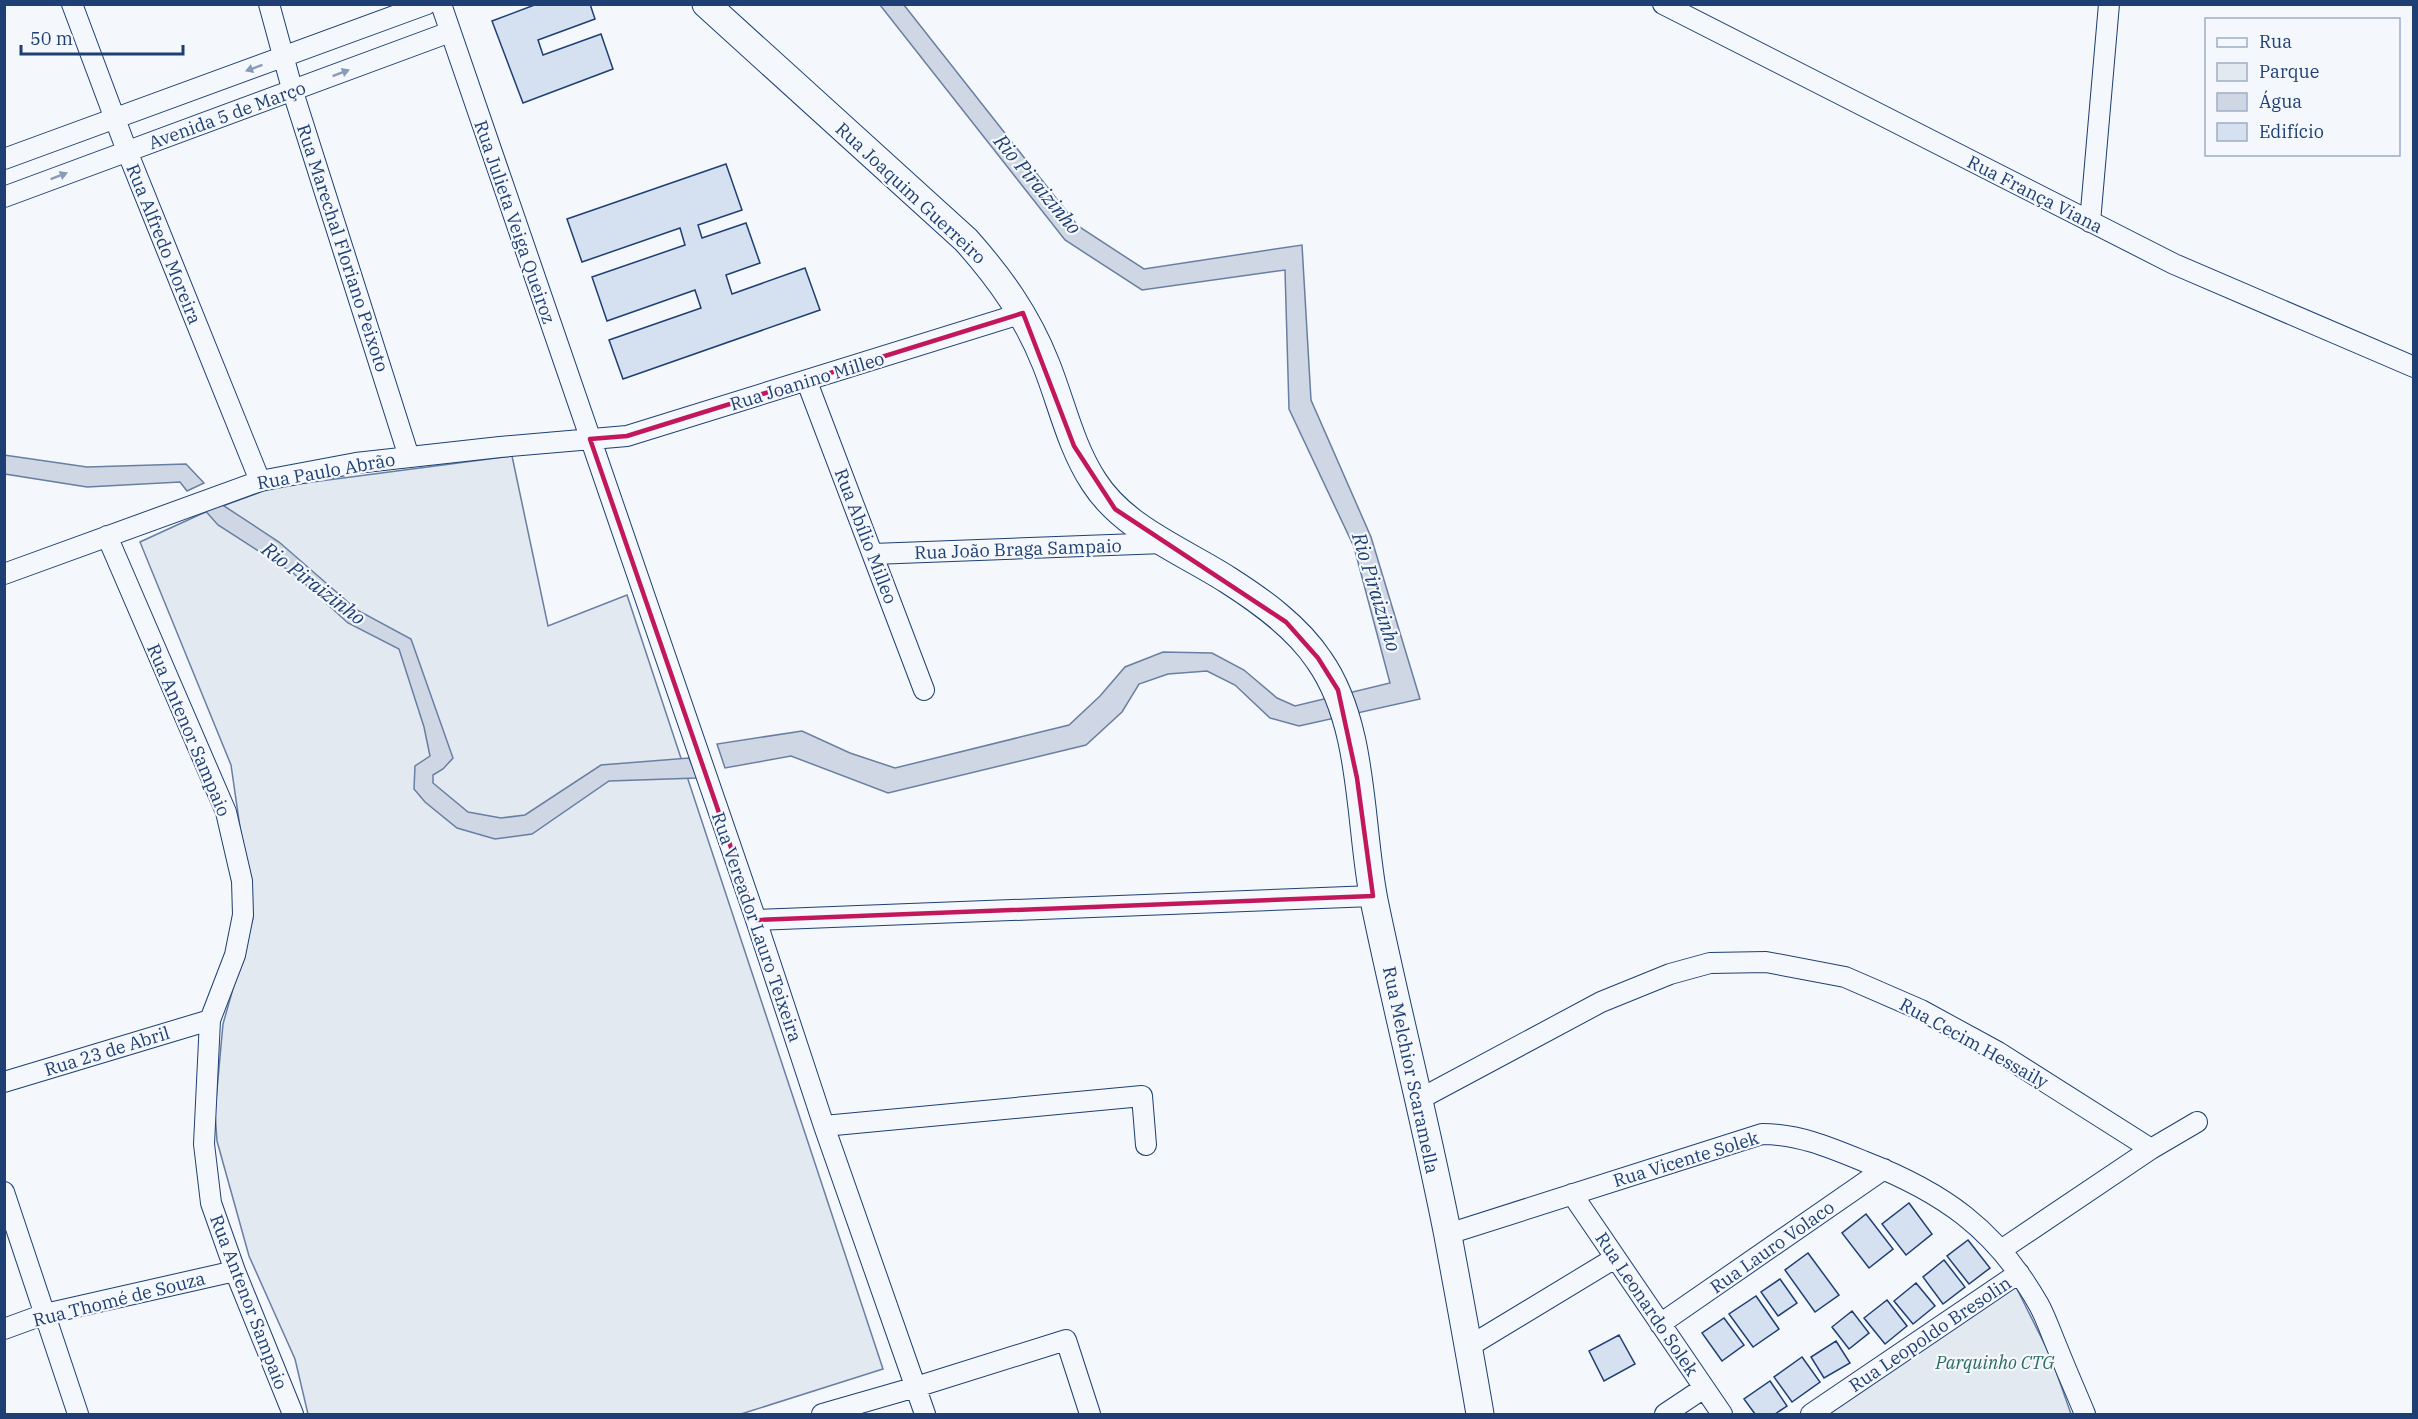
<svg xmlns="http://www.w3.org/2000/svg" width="2418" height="1419" viewBox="0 0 2418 1419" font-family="'IBM Plex Serif',serif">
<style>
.green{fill:#e3e9f0;stroke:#687fa3;stroke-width:1.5}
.water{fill:#cfd7e4;stroke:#687fa3;stroke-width:1.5}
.building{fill:#d5e0f0;stroke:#1d3f73;stroke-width:1.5}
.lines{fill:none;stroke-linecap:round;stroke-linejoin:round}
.street-casing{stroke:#1d3f73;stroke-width:22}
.secondary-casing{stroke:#1d3f73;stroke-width:29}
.street{stroke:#f4f7fb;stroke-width:20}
.secondary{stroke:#f4f7fb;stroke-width:27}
.oneway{fill:#889bb7}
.marked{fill:none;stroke:#c2185b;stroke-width:4.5;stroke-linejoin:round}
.labels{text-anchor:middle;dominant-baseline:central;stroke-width:4.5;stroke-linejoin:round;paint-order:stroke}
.street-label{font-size:18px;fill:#1d3f73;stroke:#f4f7fb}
.park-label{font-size:18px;font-style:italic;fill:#2c6c60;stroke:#f4f7fb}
.water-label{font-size:20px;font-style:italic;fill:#1d3f73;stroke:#f4f7fb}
</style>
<rect width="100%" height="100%" fill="#f4f7fb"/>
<!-- green -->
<path class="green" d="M 512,456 L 548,626 L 627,595 L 883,1369 L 741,1414 L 308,1414 L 295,1359 L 249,1256 L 217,1141 L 215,1112 L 223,1024 L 253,918 L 231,765 L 140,542 L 201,514 L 274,487 Z
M 2015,1285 L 2051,1357 L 2071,1414 L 1825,1414 Z"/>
<!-- water -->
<path class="water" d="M 880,5 L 904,5 L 1078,226 L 1144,269 L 1302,245 L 1311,400 L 1371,537 L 1420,699 L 1299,726 L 1270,718 L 1235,685 L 1207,671 L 1168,674 L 1139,684 L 1122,712 L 1086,745 L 888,793 L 791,756 L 725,768 L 717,744 L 802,731 L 850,753 L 895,768 L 1069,725 L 1100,696 L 1125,667 L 1163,652 L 1212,653 L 1244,670 L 1277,698 L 1295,706 L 1390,683 L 1354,547 L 1289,409 L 1285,270 L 1142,290 L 1065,240 Z
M 4,455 L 87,467 L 186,464 L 204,483 L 187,491 L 180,482 L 87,487 L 5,474 Z
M 218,502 L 279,542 L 357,610 L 411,639 L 453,758 L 443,769 L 433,775 L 433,783 L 468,812 L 501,818 L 525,815 L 601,765 L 689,758 L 697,778 L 609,781 L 532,834 L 495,839 L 457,828 L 425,802 L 414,789 L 415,766 L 430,756 L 424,727 L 399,649 L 348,623 L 293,573 L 218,525 L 202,507 Z"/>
<!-- building -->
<path class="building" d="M 537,4 L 590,4 L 595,19 L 538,40 L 543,55 L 601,34 L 613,69 L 523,103 L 492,21 Z
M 726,164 L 742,210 L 698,225 L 702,238 L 746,223 L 760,263 L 726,275 L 732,294 L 805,268 L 820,310 L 623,379 L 609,340 L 701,308 L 695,290 L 607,321 L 592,277 L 685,245 L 680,228 L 582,262 L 567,219 Z
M 1909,1203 L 1932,1234 L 1906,1255 L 1882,1224 Z
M 1866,1214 L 1893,1249 L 1869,1268 L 1842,1233 Z
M 1968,1240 L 1990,1268 L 1969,1284 L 1947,1256 Z
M 1808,1253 L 1839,1295 L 1815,1312 L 1785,1270 Z
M 1944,1260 L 1965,1287 L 1943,1304 L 1923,1277 Z
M 1780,1279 L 1797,1303 L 1778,1316 L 1761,1292 Z
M 1916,1283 L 1935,1306 L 1913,1324 L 1894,1301 Z
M 1756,1296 L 1779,1329 L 1753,1347 L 1729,1314 Z
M 1887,1300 L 1907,1326 L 1885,1344 L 1864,1318 Z
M 1852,1311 L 1869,1333 L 1849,1349 L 1832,1327 Z
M 1724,1318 L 1744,1345 L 1722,1361 L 1702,1333 Z
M 1619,1335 L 1635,1364 L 1604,1381 L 1589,1351 Z
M 1836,1341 L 1850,1363 L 1824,1378 L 1811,1357 Z
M 1802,1357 L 1820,1382 L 1792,1402 L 1774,1377 Z
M 1770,1381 L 1787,1406 L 1775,1414 L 1755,1414 L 1744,1399 Z"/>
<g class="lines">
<defs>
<path id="street" d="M 72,4 L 127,151 L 260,481
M 269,4 L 293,92 L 409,457
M 441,4 L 756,920 L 824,1126 L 925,1414
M 1663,4 L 2174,264 L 2414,367
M 4,159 L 427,4
M 4,197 L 450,32
M 2090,222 L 2109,4
M 807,382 L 924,690
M 107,536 L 226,812 L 242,881 L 243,915 L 235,955 L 210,1020 L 204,1144 L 211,1203 L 235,1271 L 293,1414
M 873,554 L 1164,543
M 4,574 L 260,481 L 356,463 L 500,447 L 627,436 L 1023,313
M 756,920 L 1373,896
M 4,1082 L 210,1020
M 1418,1100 L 1601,1002 L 1670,974 L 1710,963 L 1766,962 L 1845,977 L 1921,1010 L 1998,1052 L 2151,1149 L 2001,1250
M 824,1126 L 1142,1096 L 1146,1145
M 2151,1149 L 2197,1122
M 4,1192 L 78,1414
M 1572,1194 L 1722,1414
M 1448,1234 L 1762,1134 C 1798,1134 1829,1147 1863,1161 C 1943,1192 1996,1229 2039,1305 C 2046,1318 2051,1333 2057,1347 C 2066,1370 2076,1392 2085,1414
M 1660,1324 L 1884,1169
M 4,1329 L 45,1314 L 235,1271
M 1468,1347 L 1615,1258
M 822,1414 L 916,1387 L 1066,1340 L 1090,1414
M 1665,1414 L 1704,1388
M 1811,1414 L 2019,1273"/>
<path id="secondary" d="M 706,4 L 966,240 C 1000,278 1027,316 1046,364 C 1062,404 1070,445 1094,482 C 1124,529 1183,551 1228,580 C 1261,601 1297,627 1319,660 C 1365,725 1359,824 1374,900 C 1397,1012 1426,1123 1448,1236 C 1459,1295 1470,1355 1480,1414"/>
</defs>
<!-- street casing -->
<use href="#street" class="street-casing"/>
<!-- secondary casing -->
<use href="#secondary" class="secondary-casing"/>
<!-- street -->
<use href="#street" class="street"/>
<!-- secondary -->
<use href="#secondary" class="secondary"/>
</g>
<!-- one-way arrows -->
<defs><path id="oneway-solid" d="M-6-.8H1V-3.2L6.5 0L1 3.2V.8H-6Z" transform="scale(1.5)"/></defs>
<g class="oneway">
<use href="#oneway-solid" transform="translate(254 68) rotate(160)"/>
<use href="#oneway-solid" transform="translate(341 73) rotate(-21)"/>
<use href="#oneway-solid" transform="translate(59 176) rotate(-21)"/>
</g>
<!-- marked area -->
<path class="marked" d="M 1023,313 L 1074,446 L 1115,509 L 1286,622 L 1318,658 L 1338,690 L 1357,778 L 1373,896 L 756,920 L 590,439 L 627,436 Z"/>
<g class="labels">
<!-- street labels -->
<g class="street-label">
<text transform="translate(227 115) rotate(-20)">Avenida 5 de Março</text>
<text transform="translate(911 193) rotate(43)">Rua Joaquim Guerreiro</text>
<text transform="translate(2035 194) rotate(27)">Rua França Viana</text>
<text transform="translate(515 222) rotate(71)">Rua Julieta Veiga Queiroz</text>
<text transform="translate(164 244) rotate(68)">Rua Alfredo Moreira</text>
<text transform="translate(343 248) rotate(72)">Rua Marechal Floriano Peixoto</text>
<text transform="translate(807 381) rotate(-17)">Rua Joanino Milleo</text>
<text transform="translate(326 471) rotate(-10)">Rua Paulo Abrão</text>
<text transform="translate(866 536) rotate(69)">Rua Abílio Milleo</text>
<text transform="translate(1018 549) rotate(-2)">Rua João Braga Sampaio</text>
<text transform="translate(189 730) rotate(67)">Rua Antenor Sampaio</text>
<text transform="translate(757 927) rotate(71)">Rua Vereador Lauro Teixeira</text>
<text transform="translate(1974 1043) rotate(29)">Rua Cecim Hessaily</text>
<text transform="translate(107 1051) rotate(-17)">Rua 23 de Abril</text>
<text transform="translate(1411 1070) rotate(78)">Rua Melchior Scaramella</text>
<text transform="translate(1686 1159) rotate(-17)">Rua Vicente Solek</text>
<text transform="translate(1772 1247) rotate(-35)">Rua Lauro Volaco</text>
<text transform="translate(119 1299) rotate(-14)">Rua Thomé de Souza</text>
<text transform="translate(249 1302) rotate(69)">Rua Antenor Sampaio</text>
<text transform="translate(1647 1304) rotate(56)">Rua Leonardo Solek</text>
<text transform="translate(1930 1334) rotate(-34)">Rua Leopoldo Bresolin</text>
</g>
<!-- park labels -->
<g class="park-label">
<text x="1995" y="1362">Parquinho CTG</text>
</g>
<!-- water labels -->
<g class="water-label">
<text transform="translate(1038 184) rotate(50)">Rio Piraizinho</text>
<text transform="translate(314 583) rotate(37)">Rio Piraizinho</text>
<text transform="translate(1377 592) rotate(73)">Rio Piraizinho</text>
</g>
</g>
<!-- border -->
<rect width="2418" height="1419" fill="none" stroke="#1d3f73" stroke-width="12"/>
<!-- legend -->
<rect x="2205" y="18" width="195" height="138" fill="#f4f7fb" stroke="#9eadc5" stroke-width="1.5"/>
<rect x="2217" y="38" width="30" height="9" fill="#f4f7fb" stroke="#9eadc5" stroke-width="1.5"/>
<text x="2259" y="48" font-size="18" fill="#1d3f73">Rua</text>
<rect x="2217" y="63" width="30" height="18" fill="#e3e9f0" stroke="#9eadc5" stroke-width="1.5"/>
<text x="2259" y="78" font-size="18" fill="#1d3f73">Parque</text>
<rect x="2217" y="93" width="30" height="18" fill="#cfd7e4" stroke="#9eadc5" stroke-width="1.5"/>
<text x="2259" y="108" font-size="18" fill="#1d3f73">Água</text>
<rect x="2217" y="123" width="30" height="18" fill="#d5e0f0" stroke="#9eadc5" stroke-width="1.5"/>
<text x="2259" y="138" font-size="18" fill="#1d3f73">Edifício</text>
<!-- scale -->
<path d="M21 45v9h162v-9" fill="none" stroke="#1d3f73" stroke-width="3"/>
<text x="30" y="45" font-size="18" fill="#1d3f73" stroke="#f4f7fb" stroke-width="4.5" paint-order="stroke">50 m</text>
</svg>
